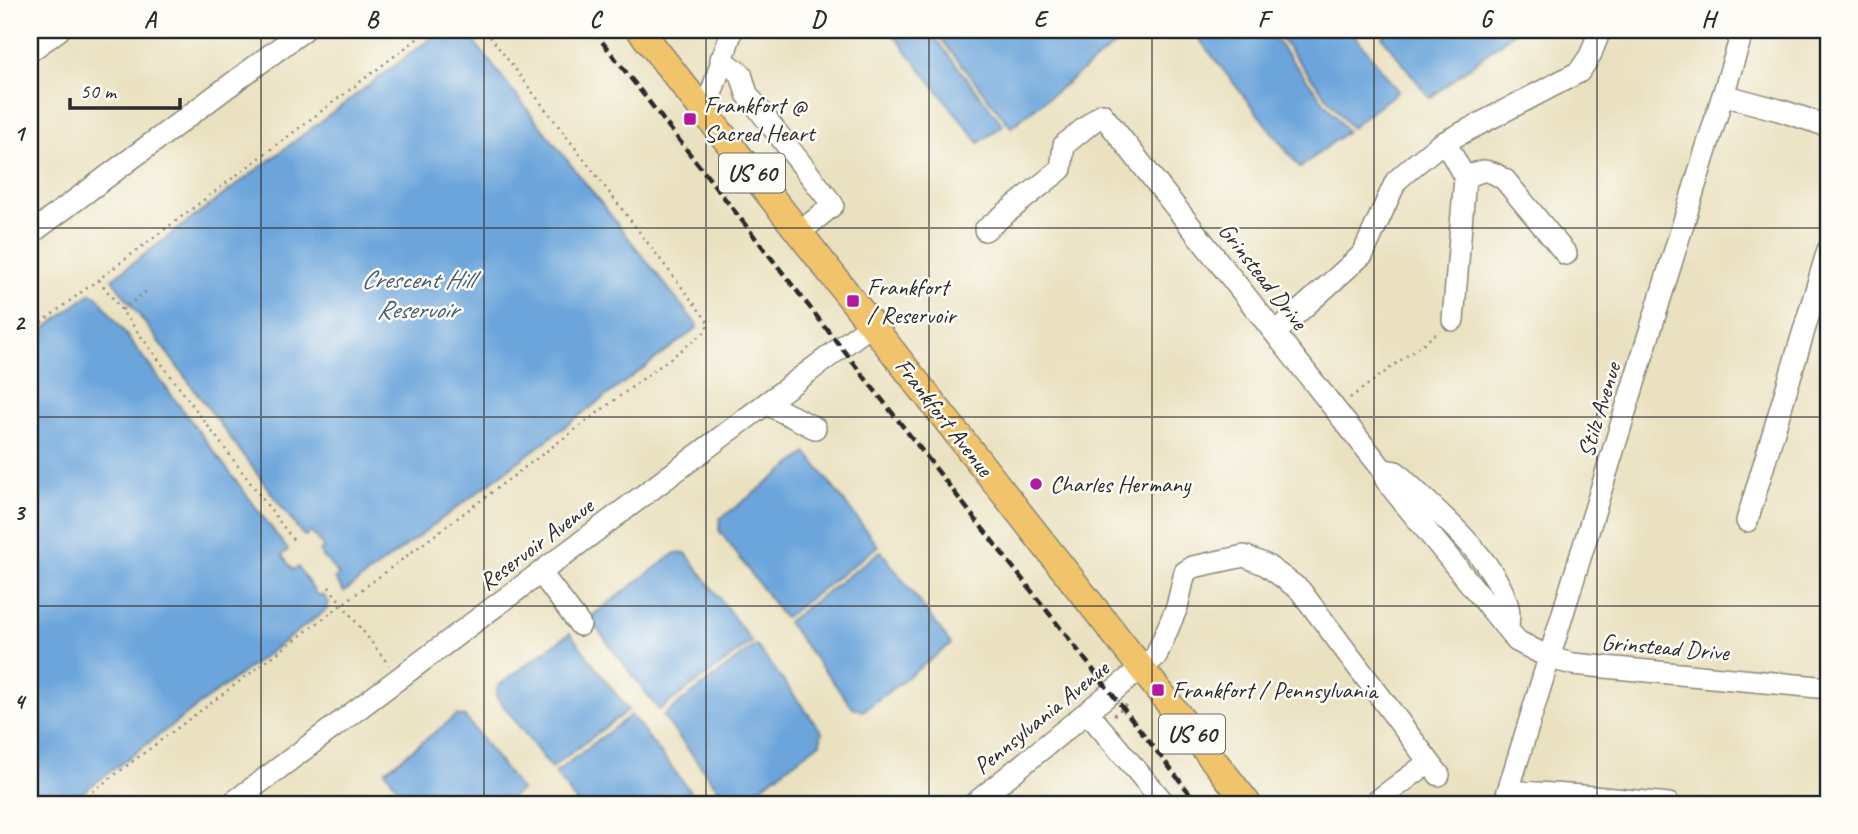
<svg xmlns="http://www.w3.org/2000/svg" width="1858" height="834" viewBox="0 0 1858 834" font-family="Caveat,sans-serif">
<style>
.water{fill:#6ca5db;stroke:#4c6883;stroke-width:2}
.lines{fill:none;stroke-linecap:round;stroke-linejoin:round}
.minor-casing{stroke:#8a8676;stroke-width:24}
.major-casing{stroke:#8a8676;stroke-width:29}
.path{stroke:#8a8676;stroke-width:2.5;stroke-dasharray:2 5;stroke-linecap:butt}
.minor{stroke:#fff;stroke-width:21}
.major{stroke:#f1c36a;stroke-width:26}
.rail{stroke:#2b2b2b;stroke-width:4.5;stroke-dasharray:10 5;stroke-linecap:butt}
.grid{fill:none;stroke:#2b2b2b;stroke-width:2;stroke-opacity:0.55}
.poi-dot{fill:#b5179e;stroke:#fdfcf7;stroke-width:2.5}
.labels{text-anchor:middle;dominant-baseline:central;stroke-width:5;stroke-linejoin:round;paint-order:stroke}
.shield{fill:#fdfcf7;stroke:#6a6a68;stroke-width:2}
.shield-label{font-size:23px;font-weight:bold;fill:#2b2b2b}
.poi-label{font-size:24px;fill:#2b2b2b;stroke:#fdfcf7;text-anchor:start}
.street-label{font-size:24px;fill:#2b2b2b;stroke:#fdfcf7}
.water-label{font-size:26px;font-style:italic;fill:#455c71;stroke:#fdfcf7}
.neatline{fill:none;stroke:#2b2b2b;stroke-width:2.5}
.grid-label{font-size:23px;text-anchor:middle;font-weight:bold;fill:#2b2b2b}
</style>
<rect width="100%" height="100%" fill="#fdfcf7"/>
<filter id="ink" filterUnits="userSpaceOnUse"><feTurbulence type="fractalNoise" baseFrequency=".0143" numOctaves="2"/><feDisplacementMap in="SourceGraphic" scale="14" xChannelSelector="R" yChannelSelector="G"/><feConvolveMatrix kernelMatrix="1 2 1 2 8 2 1 2 1" color-interpolation-filters="sRGB"/></filter>
<filter id="wash" filterUnits="userSpaceOnUse"><feTurbulence type="fractalNoise" baseFrequency=".00686" numOctaves="4" result="noise"/><feDisplacementMap in="SourceGraphic" scale="28" xChannelSelector="R" yChannelSelector="G"/><feGaussianBlur stdDeviation="1.57" result="paint"/><feColorMatrix in="noise" values="0 0 0 0 0 0 0 0 0 0 0 0 0 0 0 0 0 1.4 0 .05"/><feComposite in="paint" operator="in"/></filter>
<g filter="url(#wash)">
<rect width="100%" height="100%" fill="#eae1c0"/>
<!-- water -->
<path class="water" d="M 442,30 L 465,30 L 697,325 L 697,328 L 344,592 L 335,579 L 339,575 L 319,552 L 324,548 L 311,532 L 305,536 L 302,534 L 112,279 Z
M 890,30 L 929,30 L 1003,125 L 979,143 Z
M 934,30 L 1105,30 L 1116,44 L 1011,127 Z
M 1192,30 L 1268,30 L 1347,131 L 1300,168 Z
M 1274,30 L 1351,30 L 1398,91 L 1351,128 Z
M 1391,30 L 1517,30 L 1430,98 L 1382,37 Z
M 91,293 L 97,296 L 288,550 L 282,555 L 293,570 L 298,567 L 317,595 L 323,595 L 329,603 L 326,610 L 67,804 L 30,804 L 30,340 Z
M 807,453 L 878,546 L 784,618 L 719,530 L 720,519 Z
M 881,551 L 951,644 L 863,711 L 853,708 L 787,622 Z
M 675,553 L 686,553 L 752,642 L 659,710 L 589,618 Z
M 570,633 L 628,710 L 551,768 L 496,696 L 498,686 Z
M 756,645 L 822,732 L 820,743 L 738,804 L 729,804 L 663,716 Z
M 457,715 L 465,717 L 521,790 L 503,804 L 410,804 L 385,771 Z
M 631,715 L 690,791 L 673,804 L 578,804 L 555,773 Z"/>
</g>
<g filter="url(#ink)">
<g class="lines">
<defs>
<path id="minor" d="M 30,51 L 59,30
M 721,59 L 741,74 L 747,94 L 833,205 L 799,233
M 1723,95 L 1779,110 L 1828,126
M 705,113 L 732,30
M 1445,142 L 1465,178 L 1453,320
M 1465,178 C 1484,169 1487,168 1505,180 L 1566,254
M 985,230 L 1061,169 L 1064,145 L 1102,114 L 1383,470 L 1386,480 L 1396,493 L 1517,641 L 1550,658 L 1573,664 L 1828,688
M 30,234 L 304,30
M 1275,333 L 1363,254 L 1396,181 L 1412,167 L 1439,145 L 1579,72 L 1590,56 L 1600,30
M 767,404 L 815,428
M 1385,470 L 1396,472 C 1431,507 1496,558 1508,607 C 1510,614 1508,622 1508,629
M 1747,521 L 1828,250
M 541,573 L 580,625
M 1088,713 L 1165,804
M 1508,791 L 1582,796 L 1669,804
M 231,804 L 871,325
M 974,804 L 1156,656 L 1177,607 L 1185,572 L 1193,567 L 1244,556 L 1266,565 L 1300,590 L 1439,775
M 1373,804 L 1429,762
M 1504,804 L 1743,30"/>
<path id="major" d="M 640,30 L 1248,804"/>
</defs>
<!-- minor casing -->
<use href="#minor" class="minor-casing"/>
<!-- major casing -->
<use href="#major" class="major-casing"/>
<!-- path -->
<path class="path" d="M 99,280 L 294,541
M 122,310 L 147,291
M 30,331 L 429,30
M 1350,398 L 1440,331
M 329,587 L 389,665
M 1114,715 L 1127,704
M 76,804 L 704,333 L 709,323 L 485,30"/>
<!-- minor -->
<use href="#minor" class="minor"/>
<!-- major -->
<use href="#major" class="major"/>
<!-- rail -->
<path class="rail" d="M 593,30 L 1198,804"/>
</g>
</g>
<!-- grid -->
<path class="grid" d="M 261,30 L 261,804M 484,30 L 484,804M 706,30 L 706,804M 929,30 L 929,804M 1152,30 L 1152,804M 1374,30 L 1374,804M 1597,30 L 1597,804M 30,228 L 1828,228M 30,417 L 1828,417M 30,606 L 1828,606"/>
<!-- markers -->
<g class="poi-dot">
<rect x="683" y="112" width="14" height="14" rx="3.5"/>
<rect x="846" y="294" width="14" height="14" rx="3.5"/>
<circle cx="1036" cy="484" r="7"/>
<rect x="1151" y="683" width="14" height="14" rx="3.5"/>
</g>
<g class="labels">
<!-- shield labels -->
<g class="shield">
<rect x="719" y="153.5" width="66" height="39" rx="5"/>
<rect x="1159" y="714.5" width="66" height="39" rx="5"/>
</g>
<g class="shield-label">
<text x="752" y="173">US 60</text>
<text x="1192" y="734">US 60</text>
</g>
<!-- poi labels -->
<g class="poi-label">
<text x="704" y="105">Frankfort @<tspan x="704" dy="28">Sacred Heart</tspan></text>
<text x="867" y="287">Frankfort<tspan x="867" dy="28">/ Reservoir</tspan></text>
<text x="1050" y="484">Charles Hermany</text>
<text x="1172" y="690">Frankfort / Pennsylvania</text>
</g>
<!-- street labels -->
<g class="street-label">
<text transform="translate(1263 276) rotate(52)">Grinstead Drive</text>
<text transform="translate(1599 410) rotate(-73)">Stilz Avenue</text>
<text transform="translate(944 417) rotate(52)">Frankfort Avenue</text>
<text transform="translate(536 544) rotate(-37)">Reservoir Avenue</text>
<text transform="translate(1665 647) rotate(5)">Grinstead Drive</text>
<text transform="translate(1041 717) rotate(-39)">Pennsylvania Avenue</text>
</g>
<!-- water labels -->
<g class="water-label">
<text x="417" y="279">Crescent Hill<tspan x="417" dy="30">Reservoir</tspan></text>
</g>
</g>
<!-- margin -->
<rect width="1858" height="834" fill="none" stroke="#fdfcf7" stroke-width="77"/>
<!-- scale -->
<path d="M70 98v10h110v-10" fill="none" stroke="#2b2b2b" stroke-width="3.5"/>
<text x="80" y="98" font-size="21" fill="#2b2b2b" stroke="#fdfcf7" stroke-width="5" paint-order="stroke">50 m</text>
<rect x="38" y="38" width="1782" height="758" class="neatline"/>
<g class="grid-label">
<text x="150" y="27">A</text>
<text x="372" y="27">B</text>
<text x="595" y="27">C</text>
<text x="818" y="27">D</text>
<text x="1040" y="27">E</text>
<text x="1263" y="27">F</text>
<text x="1486" y="27">G</text>
<text x="1708" y="27">H</text>
<text x="19" y="141">1</text>
<text x="19" y="330">2</text>
<text x="19" y="520">3</text>
<text x="19" y="709">4</text>
</g>
</svg>
